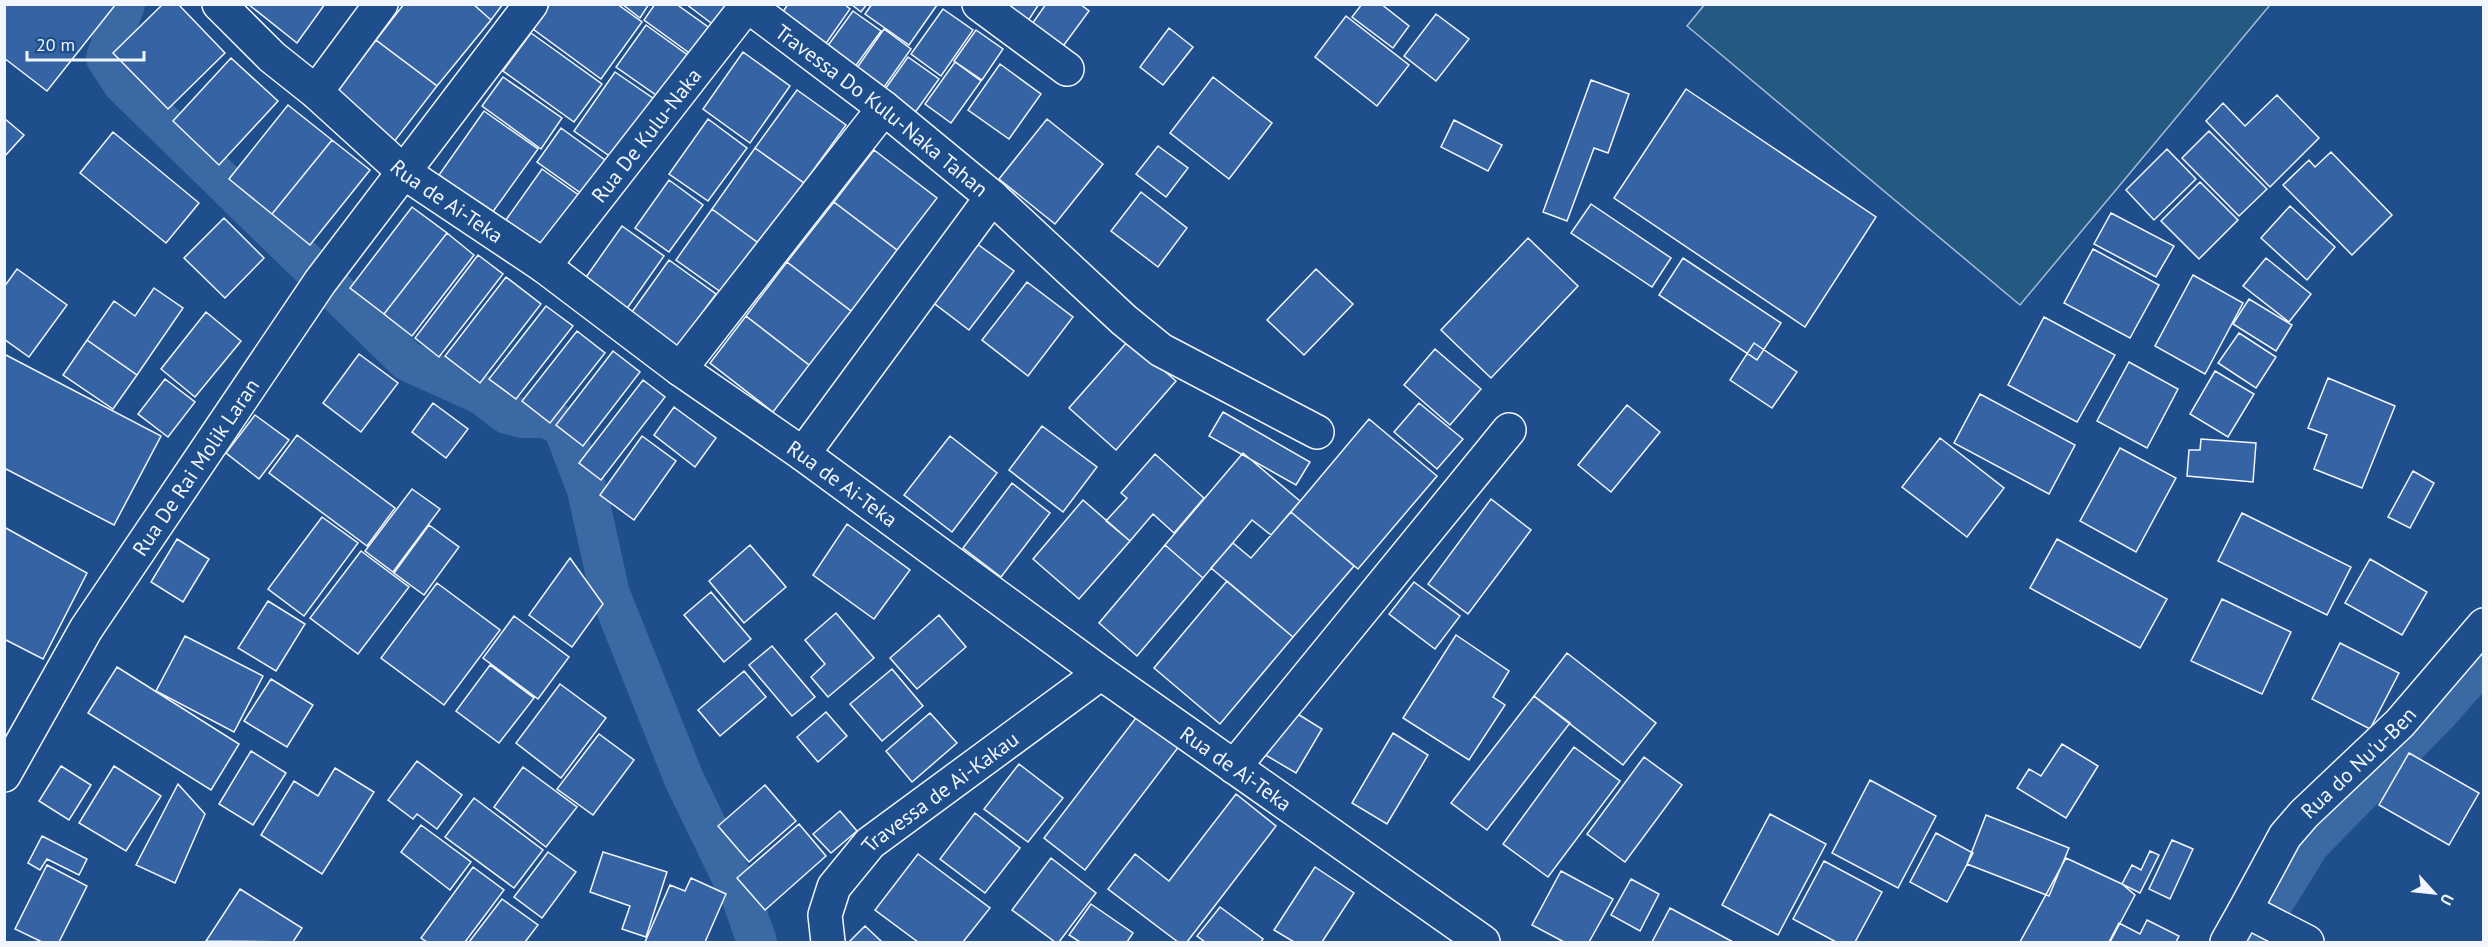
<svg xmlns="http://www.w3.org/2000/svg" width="2488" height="947" viewBox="0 0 2488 947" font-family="'PT Sans',sans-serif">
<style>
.green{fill:#245a82;stroke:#a8bbd7;stroke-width:1.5}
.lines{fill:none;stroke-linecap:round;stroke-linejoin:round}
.canal{stroke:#3b69a3;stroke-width:40}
.building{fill:#3563a3;stroke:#f2f6ff;stroke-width:1.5}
.minor-casing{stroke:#f2f6ff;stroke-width:36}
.minor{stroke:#1f4e8c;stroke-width:33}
.labels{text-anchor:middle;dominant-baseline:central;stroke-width:4.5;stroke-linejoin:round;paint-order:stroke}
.street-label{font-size:21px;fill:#f2f6ff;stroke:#1f4e8c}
</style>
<rect width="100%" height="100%" fill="#1f4e8c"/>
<!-- green -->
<path class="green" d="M 1705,4 L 2270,4 L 2270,5 L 2020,305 L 1687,26 Z"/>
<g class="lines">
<!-- canal -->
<path class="canal" d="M 125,4 L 106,58 L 123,84 L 407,361 L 482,395 L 507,414 L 523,418 L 547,418 L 563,427 L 587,490 L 610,594 L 684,779 L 742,899 L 757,942
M 2249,942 L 2310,844 L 2440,711 L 2484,661"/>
</g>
<!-- building -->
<path class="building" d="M 4,4 L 116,4 L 47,91 L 4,58 Z
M 163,4 L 178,4 L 225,53 L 168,109 L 113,53 Z
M 248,4 L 325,4 L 297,43 Z
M 404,4 L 473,4 L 491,20 L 437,86 L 376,40 Z
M 473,4 L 503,4 L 491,20 Z
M 550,4 L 617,4 L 642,22 L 601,79 L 533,29 Z
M 622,4 L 649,4 L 640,18 Z
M 655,4 L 676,4 L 718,34 L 699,60 L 644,20 Z
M 686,4 L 736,4 L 719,29 Z
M 788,4 L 844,4 L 850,9 L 820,52 L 777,21 Z
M 851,4 L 867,4 L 861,12 Z
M 872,4 L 936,4 L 937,5 L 909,45 L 865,14 Z
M 1005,4 L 1039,4 L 1028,21 Z
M 1046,4 L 1080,4 L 1089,11 L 1061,49 L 1030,27 Z
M 1362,4 L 1381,4 L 1409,26 L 1393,48 L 1352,17 Z
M 943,9 L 973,30 L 941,76 L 911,54 Z
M 853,11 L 881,31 L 849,75 L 821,55 Z
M 1436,14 L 1469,39 L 1436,81 L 1404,56 Z
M 1346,16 L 1409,65 L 1377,106 L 1315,57 Z
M 646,25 L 696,61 L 666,102 L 616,67 Z
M 1169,28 L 1193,47 L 1163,85 L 1140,67 Z
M 884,29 L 911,49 L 877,97 L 850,78 Z
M 976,30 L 1003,49 L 982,80 L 954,61 Z
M 531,33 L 602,84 L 574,122 L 503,71 Z
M 376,40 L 437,86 L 390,147 L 330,100 Z
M 743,52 L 790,86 L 750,143 L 703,109 Z
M 908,57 L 939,79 L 909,121 L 878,99 Z
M 231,58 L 278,101 L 219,165 L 173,121 Z
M 955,62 L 981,81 L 951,123 L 925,104 Z
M 1000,64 L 1041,94 L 1009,139 L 968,110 Z
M 615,72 L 660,103 L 618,162 L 574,131 Z
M 503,77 L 562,118 L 541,149 L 482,106 Z
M 1213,77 L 1272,123 L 1229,179 L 1170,133 Z
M 1591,80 L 1629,94 L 1608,153 L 1594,148 L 1567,221 L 1543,212 Z
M 1686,89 L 1876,217 L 1805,327 L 1614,198 Z
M 797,90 L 846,125 L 804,183 L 755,148 Z
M 2277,95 L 2319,138 L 2270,187 L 2206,121 L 2223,103 L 2245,126 Z
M 288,105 L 332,140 L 272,214 L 229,179 Z
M 484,111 L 538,149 L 492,213 L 439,175 Z
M 4,118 L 24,135 L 4,157 Z
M 708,119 L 747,148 L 708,201 L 669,174 Z
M 1047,119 L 1103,164 L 1055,224 L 999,179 Z
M 1454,120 L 1502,145 L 1488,171 L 1441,147 Z
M 561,128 L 616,168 L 592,201 L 537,162 Z
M 2209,131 L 2267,189 L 2239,216 L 2182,158 Z
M 113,132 L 199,203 L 166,243 L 80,173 Z
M 332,140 L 370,170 L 310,245 L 272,214 Z
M 1158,146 L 1188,168 L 1166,197 L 1136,174 Z
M 755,148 L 804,183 L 761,245 L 712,209 Z
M 2167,149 L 2196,179 L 2154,220 L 2126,190 Z
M 874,150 L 937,198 L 897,250 L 834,202 Z
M 2331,152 L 2392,215 L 2352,255 L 2283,185 L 2309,160 L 2315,167 Z
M 542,169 L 587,201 L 548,256 L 503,224 Z
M 669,180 L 703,205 L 669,252 L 635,228 Z
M 2200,182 L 2238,220 L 2199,259 L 2161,221 Z
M 1141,192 L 1187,228 L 1158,267 L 1111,231 Z
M 834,202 L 897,250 L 851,311 L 787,262 Z
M 1591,204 L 1671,258 L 1652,287 L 1571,233 Z
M 2290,206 L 2335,247 L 2307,280 L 2261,238 Z
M 412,207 L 447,233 L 384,314 L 350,288 Z
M 712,209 L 761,245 L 725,295 L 676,260 Z
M 2111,213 L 2174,246 L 2156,277 L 2094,244 Z
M 224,218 L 264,258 L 225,298 L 184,258 Z
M 622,226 L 664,256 L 626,310 L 584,280 Z
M 447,233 L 474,255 L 412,336 L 384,314 Z
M 1528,238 L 1578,286 L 1491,378 L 1441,330 Z
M 976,243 L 1014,271 L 969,330 L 931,301 Z
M 2093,249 L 2159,285 L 2130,338 L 2064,303 Z
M 478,255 L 503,274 L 439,357 L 415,338 Z
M 1683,258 L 1781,323 L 1757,360 L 1659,295 Z
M 2266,258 L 2311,294 L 2289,322 L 2243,286 Z
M 669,260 L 716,294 L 676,349 L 629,316 Z
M 787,262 L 851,311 L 809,365 L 746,316 Z
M 17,269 L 67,305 L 29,357 L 4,339 L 4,287 Z
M 1316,269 L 1353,304 L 1304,355 L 1267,320 Z
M 2193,275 L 2243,303 L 2205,374 L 2155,346 Z
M 506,277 L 541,304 L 480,383 L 445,356 Z
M 1027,282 L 1073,317 L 1028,376 L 982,340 Z
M 154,288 L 183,308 L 137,375 L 87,340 L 114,301 L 135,316 Z
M 2249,299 L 2292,325 L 2276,351 L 2233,324 Z
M 546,306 L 573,326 L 516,399 L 489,379 Z
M 206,312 L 241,341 L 195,397 L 161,369 Z
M 746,316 L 809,365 L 773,412 L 710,363 Z
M 2044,317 L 2115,355 L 2077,422 L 2008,385 Z
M 577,331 L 605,353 L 550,423 L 522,401 Z
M 2239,333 L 2276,357 L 2256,388 L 2218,363 Z
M 87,340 L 137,375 L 113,409 L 63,375 Z
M 1129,340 L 1176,381 L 1116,450 L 1069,408 Z
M 1754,343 L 1797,372 L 1772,408 L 1730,380 Z
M 1435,349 L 1481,389 L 1450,425 L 1404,385 Z
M 613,351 L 640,372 L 583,446 L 556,425 Z
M 4,354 L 161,436 L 114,525 L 4,468 Z
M 359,354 L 398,383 L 361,432 L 323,403 Z
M 2129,362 L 2178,389 L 2147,448 L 2097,421 Z
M 2215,371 L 2254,394 L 2228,437 L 2190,414 Z
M 2328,378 L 2395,406 L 2362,488 L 2314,469 L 2327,435 L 2308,428 Z
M 165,379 L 195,402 L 168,437 L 138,414 Z
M 643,380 L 665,397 L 601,480 L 579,463 Z
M 1980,394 L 2075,445 L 2049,494 L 1954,443 Z
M 433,403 L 468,429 L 446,458 L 412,432 Z
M 1419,403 L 1463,439 L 1437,469 L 1394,432 Z
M 1627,405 L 1660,432 L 1611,492 L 1578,465 Z
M 674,407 L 716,438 L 695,467 L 654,435 Z
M 1223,412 L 1310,462 L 1296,485 L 1209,436 Z
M 255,415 L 289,440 L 259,479 L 226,453 Z
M 1369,419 L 1437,476 L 1358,569 L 1291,512 Z
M 1042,426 L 1097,467 L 1063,512 L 1009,470 Z
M 297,435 L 395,508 L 367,546 L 269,473 Z
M 642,436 L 676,461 L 634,520 L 600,495 Z
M 950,436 L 997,473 L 952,532 L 904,495 Z
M 1940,438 L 2004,488 L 1967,537 L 1902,487 Z
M 2201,439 L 2256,443 L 2253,482 L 2187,476 L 2189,450 L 2200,450 Z
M 2120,448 L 2176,478 L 2136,552 L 2080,521 Z
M 1243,453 L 1300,501 L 1271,535 L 1252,520 L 1203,578 L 1165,545 Z
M 1155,454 L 1204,498 L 1174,533 L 1153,514 L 1130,541 L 1106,521 L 1127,498 L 1121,493 Z
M 2413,471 L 2434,483 L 2410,528 L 2388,517 Z
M 1012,483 L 1050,513 L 1001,577 L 963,548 Z
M 412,489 L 440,509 L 393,572 L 365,551 Z
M 1491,499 L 1531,530 L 1468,614 L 1428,584 Z
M 1083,500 L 1130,541 L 1079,599 L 1033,559 Z
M 1291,512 L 1354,566 L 1293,637 L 1211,568 L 1233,543 L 1251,558 Z
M 2242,513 L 2351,567 L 2327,615 L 2218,561 Z
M 322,517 L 358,543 L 304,616 L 268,589 Z
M 847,524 L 910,570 L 874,619 L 813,575 Z
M 429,525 L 459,547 L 424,595 L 394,573 Z
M 4,527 L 87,573 L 43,659 L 4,639 Z
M 177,539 L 209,559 L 183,602 L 151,582 Z
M 2057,539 L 2167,599 L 2140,648 L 2030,588 Z
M 750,545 L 786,587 L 744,623 L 709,581 Z
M 1165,545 L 1203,578 L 1137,656 L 1099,623 Z
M 361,551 L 409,587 L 358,654 L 310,618 Z
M 570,558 L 603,604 L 572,647 L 529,615 Z
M 2370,559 L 2427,592 L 2402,635 L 2345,603 Z
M 1227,581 L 1293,637 L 1220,724 L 1154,668 Z
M 1414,582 L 1460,616 L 1435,649 L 1389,614 Z
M 437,583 L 500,630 L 444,705 L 381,658 Z
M 711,592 L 751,639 L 724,662 L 684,615 Z
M 2222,599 L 2291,632 L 2262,694 L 2191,661 Z
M 268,601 L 305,624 L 276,671 L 238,648 Z
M 836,613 L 874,658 L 828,697 L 811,677 L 825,664 L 805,640 Z
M 939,615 L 966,647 L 917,689 L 890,658 Z
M 514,616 L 569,657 L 538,699 L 483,658 Z
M 1456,635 L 1509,671 L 1493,697 L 1505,705 L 1469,760 L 1403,718 Z
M 185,636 L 263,676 L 234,732 L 156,691 Z
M 2340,643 L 2399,673 L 2370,729 L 2312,699 Z
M 772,646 L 815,697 L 792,716 L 749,665 Z
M 1567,653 L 1656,723 L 1623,765 L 1534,696 Z
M 490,665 L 534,698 L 499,743 L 456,711 Z
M 117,667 L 239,744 L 211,790 L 88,713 Z
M 892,669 L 923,706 L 882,741 L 850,704 Z
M 744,671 L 766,697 L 720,736 L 698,710 Z
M 271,679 L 313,705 L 287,747 L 244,721 Z
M 560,684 L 606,718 L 561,778 L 516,743 Z
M 1534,696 L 1570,723 L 1487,830 L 1451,803 Z
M 1288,708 L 1322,729 L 1296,773 L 1262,753 Z
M 826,712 L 847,736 L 818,762 L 797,737 Z
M 930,713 L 957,743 L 912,782 L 886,751 Z
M 1139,714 L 1180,745 L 1085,870 L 1044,838 Z
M 1393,733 L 1428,755 L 1387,824 L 1352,803 Z
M 599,734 L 634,760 L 593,815 L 557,789 Z
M 2062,744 L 2098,766 L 2066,818 L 2017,788 L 2029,769 L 2041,776 Z
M 1574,747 L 1620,781 L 1548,877 L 1503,844 Z
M 251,751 L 286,773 L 253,825 L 219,804 Z
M 2409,753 L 2479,793 L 2449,845 L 2379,805 Z
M 1644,757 L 1682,785 L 1625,862 L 1587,834 Z
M 417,761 L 462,795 L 437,829 L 417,814 L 413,819 L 388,800 Z
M 1019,764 L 1063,798 L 1028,842 L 984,809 Z
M 61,766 L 91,785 L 69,820 L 39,801 Z
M 114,766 L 161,796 L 126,851 L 79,823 Z
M 523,767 L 577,807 L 546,847 L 494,807 Z
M 335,768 L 374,792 L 322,874 L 261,835 L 294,781 L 318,796 Z
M 1870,780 L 1936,816 L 1898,888 L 1832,853 Z
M 178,784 L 205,814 L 175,883 L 136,865 Z
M 765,785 L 796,821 L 749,862 L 718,826 Z
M 1236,794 L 1276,826 L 1187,942 L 1178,942 L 1108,889 L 1135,854 L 1169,881 Z
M 474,798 L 543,850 L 514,888 L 445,837 Z
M 840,811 L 857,831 L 831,853 L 813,834 Z
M 975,813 L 1020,848 L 985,893 L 940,859 Z
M 1770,814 L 1826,844 L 1778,935 L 1722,905 Z
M 1986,815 L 2069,848 L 2049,896 L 1967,864 Z
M 799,824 L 826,856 L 765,910 L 737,878 Z
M 421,825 L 471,862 L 450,890 L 401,852 Z
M 1936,833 L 1973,853 L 1947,902 L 1910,882 Z
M 42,836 L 87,859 L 79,875 L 47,859 L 40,870 L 28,863 Z
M 2172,840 L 2193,849 L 2170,899 L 2149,889 Z
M 2150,851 L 2159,855 L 2140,893 L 2122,884 L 2132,865 L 2141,870 Z
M 548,852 L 576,872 L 542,918 L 514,897 Z
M 603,852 L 667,872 L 646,937 L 622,929 L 630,906 L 590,892 Z
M 918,854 L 990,908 L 963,942 L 918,942 L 875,910 Z
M 1051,858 L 1096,893 L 1059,942 L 1055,942 L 1012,910 Z
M 2066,858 L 2122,884 L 2135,895 L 2110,942 L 2020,942 Z
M 1824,861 L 1882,892 L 1855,942 L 1836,942 L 1793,919 Z
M 47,865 L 87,886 L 59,942 L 42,942 L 15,929 Z
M 473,867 L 504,890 L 465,942 L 427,942 L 421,938 Z
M 1315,867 L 1354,893 L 1322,942 L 1294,942 L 1274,930 Z
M 1561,871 L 1613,899 L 1589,942 L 1564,942 L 1532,925 Z
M 691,878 L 726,894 L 705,942 L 645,942 L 670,885 L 685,891 Z
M 1631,879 L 1659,894 L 1640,931 L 1611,915 Z
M 240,889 L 302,928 L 293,942 L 206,941 Z
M 502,899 L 538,925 L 525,942 L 469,942 Z
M 1091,904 L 1133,933 L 1127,942 L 1080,942 L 1069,935 Z
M 1220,907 L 1263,939 L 1261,942 L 1205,942 L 1197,936 Z
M 1670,908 L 1733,942 L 1652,942 Z
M 2147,920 L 2179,936 L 2176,942 L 2109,942 L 2119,923 L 2140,934 Z
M 865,926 L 882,942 L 849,942 Z"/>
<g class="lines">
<defs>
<g id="minor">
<path id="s1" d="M 219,4 L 272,57 L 316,92 L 405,173 L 544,266 L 680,369 L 803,454 L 1101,673 L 1483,942"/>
<path d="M 979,4 L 1067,69"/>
<path id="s2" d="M 747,5 L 884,108 L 992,197 L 803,454"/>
<path d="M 316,92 L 381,4"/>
<path d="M 992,197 L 1124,320 L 1161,350 L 1317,432"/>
<path id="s3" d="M 544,266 L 748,4"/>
<path d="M 680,369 L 884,108"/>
<path d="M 1234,767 L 1509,430"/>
<path id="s4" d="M 4,775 L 86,629 L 320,282 L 531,4"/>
<path id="s5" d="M 2245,910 L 2285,836 L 2304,814 L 2400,723 L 2484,625"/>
<path id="s6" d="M 828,942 L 825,915 L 834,887 L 870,843 L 1101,673"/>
<path d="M 2227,942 L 2245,910 L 2307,942"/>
</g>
</defs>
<!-- minor casing -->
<use href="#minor" class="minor-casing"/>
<!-- minor -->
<use href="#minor" class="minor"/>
</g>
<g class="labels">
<!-- street labels -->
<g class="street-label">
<text stroke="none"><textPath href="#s2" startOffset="171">Travessa Do Kulu-Naka Tahan</textPath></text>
<text stroke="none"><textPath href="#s3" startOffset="166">Rua De Kulu-Naka</textPath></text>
<text stroke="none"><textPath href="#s1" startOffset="302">Rua de Ai-Teka</textPath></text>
<text stroke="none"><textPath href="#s4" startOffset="363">Rua De Rai Molik Laran</textPath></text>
<text stroke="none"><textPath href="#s1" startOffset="788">Rua de Ai-Teka</textPath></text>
<text stroke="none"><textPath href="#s5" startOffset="188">Rua do Nu'u-Ben</textPath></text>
<text stroke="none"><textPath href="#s1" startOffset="1274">Rua de Ai-Teka</textPath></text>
<text stroke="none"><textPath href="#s6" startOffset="200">Travessa de Ai-Kakau</textPath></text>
</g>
</g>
<!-- border -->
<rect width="2488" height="947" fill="none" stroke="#f2f6ff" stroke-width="12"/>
<!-- north arrow -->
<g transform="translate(2434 893) rotate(117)" stroke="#1f4e8c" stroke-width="4.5" paint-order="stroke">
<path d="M0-4.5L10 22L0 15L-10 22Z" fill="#f2f6ff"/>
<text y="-9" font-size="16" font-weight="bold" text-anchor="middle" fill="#f2f6ff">U</text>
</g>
<!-- scale -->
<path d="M27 51v9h117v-9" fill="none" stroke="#f2f6ff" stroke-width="3"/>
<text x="36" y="51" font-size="18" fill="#f2f6ff" stroke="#1f4e8c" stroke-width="4.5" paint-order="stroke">20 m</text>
</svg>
